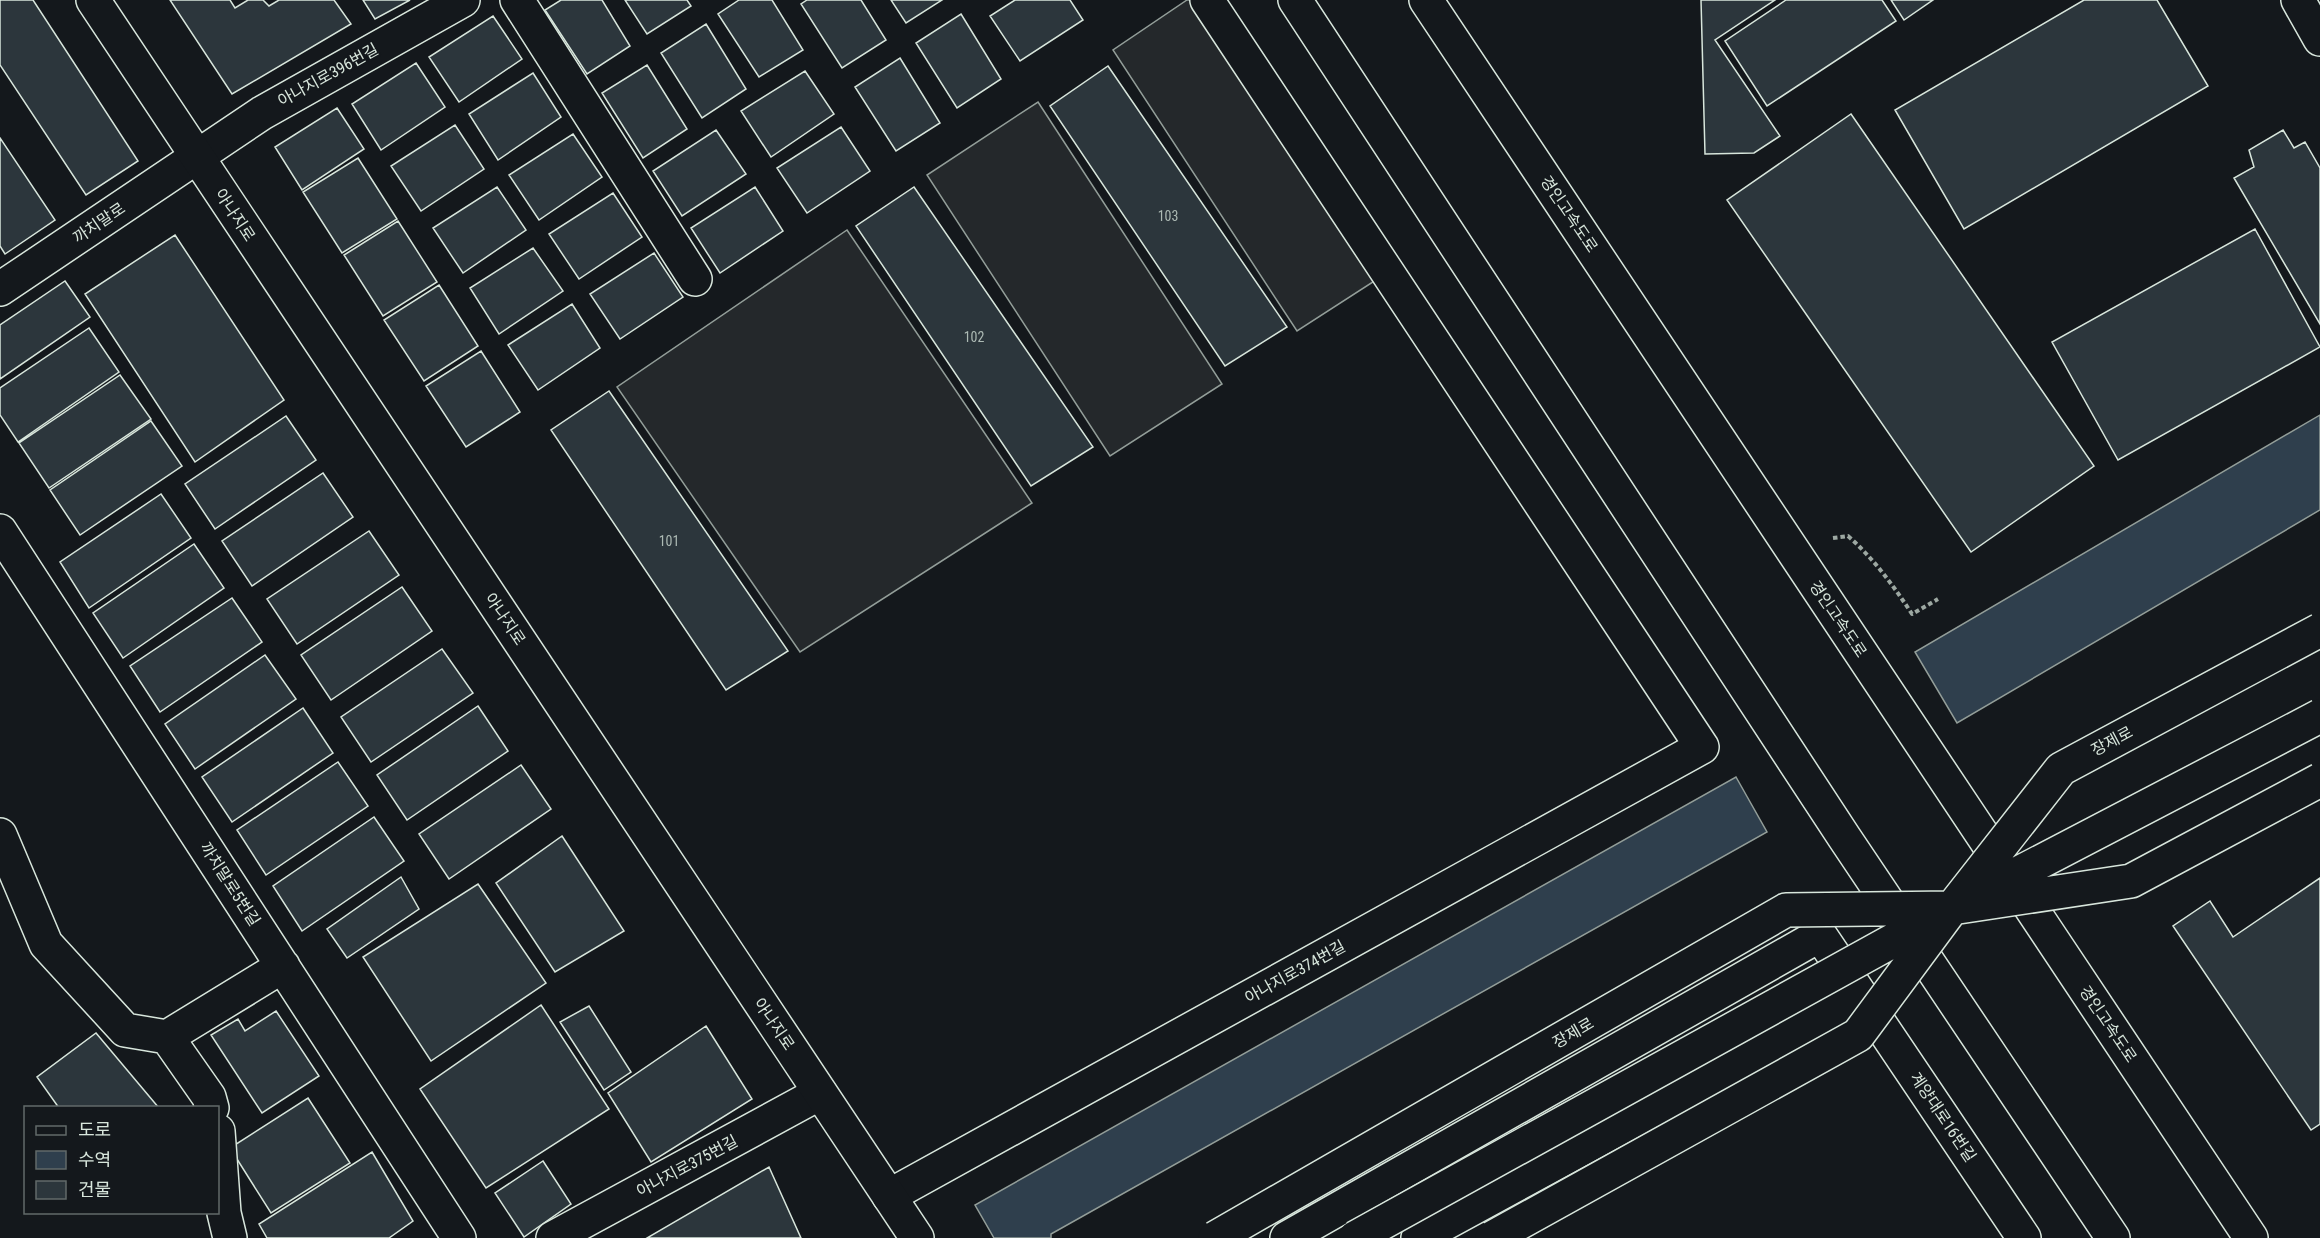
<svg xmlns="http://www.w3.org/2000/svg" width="2320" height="1238" viewBox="0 0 2320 1238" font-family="'Roboto Condensed','Noto Sans KR',sans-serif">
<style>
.parking{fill:#24282b;stroke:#939e99;stroke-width:1.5}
.water{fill:#2f3f4d;stroke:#939e99;stroke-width:1.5}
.building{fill:#2c363c;stroke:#d8e6dc;stroke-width:1.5}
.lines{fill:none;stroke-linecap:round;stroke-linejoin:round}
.minor-casing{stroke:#d8e6dc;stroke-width:36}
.major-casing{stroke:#d8e6dc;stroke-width:36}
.highway-casing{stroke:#d8e6dc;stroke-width:36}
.path{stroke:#9da8a2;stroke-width:4;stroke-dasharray:4.5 3;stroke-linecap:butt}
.minor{stroke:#14181c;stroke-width:33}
.major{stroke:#14181c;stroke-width:33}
.highway{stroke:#14181c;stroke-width:33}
.major-bridge-casing{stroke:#d8e6dc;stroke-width:36;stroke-linecap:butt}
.major-bridge{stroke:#14181c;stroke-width:33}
.labels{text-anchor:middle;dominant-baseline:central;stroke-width:4.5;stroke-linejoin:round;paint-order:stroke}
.number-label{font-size:14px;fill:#adbab4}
.street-label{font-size:16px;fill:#d8e6dc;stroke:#14181c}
</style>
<rect width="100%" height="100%" fill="#14181c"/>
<!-- parking -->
<path class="parking" d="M 1187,0 L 1192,0 L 1376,280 L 1297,331 L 1113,50 Z
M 1038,102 L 1222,384 L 1110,456 L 927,175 Z
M 847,230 L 1032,503 L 800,652 L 617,387 Z"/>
<!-- water -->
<path class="water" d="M 2320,415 L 2320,510 L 1957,723 L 1915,652 Z
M 1736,777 L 1767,832 L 1051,1234 L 1051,1238 L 994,1238 L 975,1205 Z"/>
<!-- building -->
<path class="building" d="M 0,0 L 33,0 L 138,161 L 86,195 L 0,65 Z
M 170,0 L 230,0 L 235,8 L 248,0 L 263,0 L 269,6 L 279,0 L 334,0 L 351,24 L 232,94 Z
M 363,0 L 410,0 L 375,19 Z
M 561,0 L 602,0 L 630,46 L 587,74 L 545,10 Z
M 625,0 L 687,0 L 691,6 L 647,34 Z
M 739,0 L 772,0 L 803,50 L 759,77 L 718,14 Z
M 807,0 L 861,0 L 886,40 L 842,68 L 801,4 Z
M 891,0 L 942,0 L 906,23 Z
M 1015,0 L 1070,0 L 1083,20 L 1020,61 L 990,16 Z
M 1701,0 L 1775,0 L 1715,40 L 1780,136 L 1754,153 L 1705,154 Z
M 1786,0 L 1882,0 L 1896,21 L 1767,106 L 1725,41 Z
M 1891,0 L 1933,0 L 1904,20 Z
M 2084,0 L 2157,0 L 2208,86 L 1964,229 L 1895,110 Z
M 961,14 L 1001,79 L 957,108 L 916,43 Z
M 493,16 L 522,59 L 459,102 L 429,57 Z
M 706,24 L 746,89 L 702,118 L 661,53 Z
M 900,58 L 940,123 L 896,151 L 855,87 Z
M 416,63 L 445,107 L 381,150 L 352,104 Z
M 647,65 L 687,129 L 643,158 L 602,93 Z
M 1108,66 L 1287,327 L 1225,366 L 1050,106 Z
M 805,71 L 834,114 L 771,157 L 741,111 Z
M 533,73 L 561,117 L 498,160 L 469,114 Z
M 337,108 L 364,149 L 302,190 L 275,147 Z
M 1851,114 L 2094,466 L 1971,552 L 1727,200 Z
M 455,125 L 484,169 L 421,211 L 391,166 Z
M 841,127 L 870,171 L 807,213 L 777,168 Z
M 716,130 L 746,174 L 682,216 L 653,171 Z
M 2283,130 L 2294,148 L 2305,142 L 2320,168 L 2320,324 L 2234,178 L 2254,167 L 2249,150 Z
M 573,134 L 602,177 L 539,220 L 509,175 Z
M 0,138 L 55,220 L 5,254 L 0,246 Z
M 358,158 L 397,219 L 342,253 L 303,192 Z
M 497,187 L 526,230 L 463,273 L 433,228 Z
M 755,187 L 783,231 L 720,273 L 691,228 Z
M 914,187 L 1093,447 L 1031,486 L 856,226 Z
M 613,193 L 642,237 L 579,279 L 549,234 Z
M 398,221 L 437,282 L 383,316 L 344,255 Z
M 2255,229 L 2320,347 L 2118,460 L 2052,342 Z
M 175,235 L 284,400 L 195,462 L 85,294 Z
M 533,248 L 563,291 L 499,334 L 470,288 Z
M 654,253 L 683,297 L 620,339 L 590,294 Z
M 65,281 L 90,317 L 0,379 L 0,325 Z
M 439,285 L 478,346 L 424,381 L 384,320 Z
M 572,304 L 600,348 L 538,390 L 508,345 Z
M 89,328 L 119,372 L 18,442 L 0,415 L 0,388 Z
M 481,351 L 520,412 L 466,447 L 426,386 Z
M 120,375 L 151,419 L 49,488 L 19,443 Z
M 609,391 L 788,651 L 726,690 L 551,430 Z
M 286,416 L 316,460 L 215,529 L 185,484 Z
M 151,421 L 182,466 L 80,535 L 50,490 Z
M 323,473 L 353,517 L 252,586 L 222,541 Z
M 161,494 L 191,538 L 89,608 L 60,562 Z
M 369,531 L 399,575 L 297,644 L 267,599 Z
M 194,544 L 224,588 L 123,658 L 93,613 Z
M 402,587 L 432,631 L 331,700 L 301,655 Z
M 232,598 L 262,642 L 160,712 L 130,666 Z
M 442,649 L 473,693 L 371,762 L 341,717 Z
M 265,655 L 296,699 L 195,769 L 165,724 Z
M 478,706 L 508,751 L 407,820 L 377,775 Z
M 303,708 L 333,753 L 232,822 L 202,777 Z
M 338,762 L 368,806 L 266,875 L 237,830 Z
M 521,765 L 551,809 L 449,879 L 419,834 Z
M 374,817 L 404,861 L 302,931 L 273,886 Z
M 562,836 L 624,931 L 555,972 L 496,883 Z
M 401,877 L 419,909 L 347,958 L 327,929 Z
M 2320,878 L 2320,1124 L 2311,1130 L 2173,926 L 2210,901 L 2233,937 Z
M 478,884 L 546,983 L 431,1061 L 363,957 Z
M 541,1005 L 609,1109 L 486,1188 L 420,1089 Z
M 589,1006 L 631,1072 L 604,1090 L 560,1022 Z
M 276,1011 L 319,1076 L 262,1113 L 211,1035 L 238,1019 L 245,1031 Z
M 706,1026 L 752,1099 L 651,1162 L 608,1093 Z
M 96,1033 L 159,1108 L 59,1108 L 37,1077 Z
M 308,1098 L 350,1163 L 271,1213 L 230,1148 Z
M 372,1152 L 413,1221 L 389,1238 L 267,1238 L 259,1224 Z
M 543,1161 L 571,1204 L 524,1237 L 495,1193 Z
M 769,1167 L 801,1238 L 647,1238 Z"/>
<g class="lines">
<defs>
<path id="minor" d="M 517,0 L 695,279
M 2298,0 L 2320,39
M 0,289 L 262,113 L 463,0
M 0,531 L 459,1238
M 0,835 L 46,944 L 125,1030 L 167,1037 L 209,1097 L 212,1108
M 167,1037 L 283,966
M 218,1131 L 224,1213 L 230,1238
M 889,1196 L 1702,747 L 1207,0
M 553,1238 L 820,1093
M 1287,1238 L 1820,935 L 2024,1238
M 1418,1238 L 1861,997"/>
<path id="major" d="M 93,0 L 917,1238"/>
<path id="highway" d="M 1295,0 L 1844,837 L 2113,1238
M 1426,0 L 2251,1238"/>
</defs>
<!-- minor casing -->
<use href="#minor" class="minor-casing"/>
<!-- major casing -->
<use href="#major" class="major-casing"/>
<!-- highway casing -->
<use href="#highway" class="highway-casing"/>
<!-- path -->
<path class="path" d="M 1833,538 L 1848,536 C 1874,559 1893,585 1912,614 L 1938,599"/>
<!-- minor -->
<use href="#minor" class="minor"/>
<!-- major -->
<use href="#major" class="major"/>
<!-- highway -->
<use href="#highway" class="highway"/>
<defs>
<path id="major-bridge" d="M 1215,1238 L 1786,910 L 1952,908 L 2131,881 L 2320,780
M 1355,1238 L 1952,908 L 2320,716
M 1492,1238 L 1858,1035 L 1952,908 L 2061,769 L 2320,630"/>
</defs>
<!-- major-bridge casing -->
<use href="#major-bridge" class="major-bridge-casing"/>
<!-- major-bridge -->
<use href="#major-bridge" class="major-bridge"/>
</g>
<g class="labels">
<!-- number labels -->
<g class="number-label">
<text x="1168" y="216">103</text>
<text x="974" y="337">102</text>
<text x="669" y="541">101</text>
</g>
<!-- street labels -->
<g class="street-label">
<text transform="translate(328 75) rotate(-29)">아나지로396번길</text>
<text transform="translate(1569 214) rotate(56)">경인고속도로</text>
<text transform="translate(235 215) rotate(57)">아나지로</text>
<text transform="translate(99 223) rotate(-34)">까치말로</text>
<text transform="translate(505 619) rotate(56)">아나지로</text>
<text transform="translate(1838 619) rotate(56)">경인고속도로</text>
<text transform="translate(2112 741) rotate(-28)">장제로</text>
<text transform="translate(230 884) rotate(57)">까치말로5번길</text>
<text transform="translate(1295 972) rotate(-29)">아나지로374번길</text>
<text transform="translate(774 1024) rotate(56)">아나지로</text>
<text transform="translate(2108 1024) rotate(56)">경인고속도로</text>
<text transform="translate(1573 1033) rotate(-30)">장제로</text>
<text transform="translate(1943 1117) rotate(56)">계양대로16번길</text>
<text transform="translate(687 1166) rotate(-28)">아나지로375번길</text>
</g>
</g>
<!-- legend -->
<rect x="24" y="1106" width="195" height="108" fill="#14181c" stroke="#626a69" stroke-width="1.5"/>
<rect x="36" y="1126" width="30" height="9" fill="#14181c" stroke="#626a69" stroke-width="1.5"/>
<text x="78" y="1136" font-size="18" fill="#d8e6dc">도로</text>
<rect x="36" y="1151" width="30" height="18" fill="#2f3f4d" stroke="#626a69" stroke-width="1.5"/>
<text x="78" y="1166" font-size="18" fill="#d8e6dc">수역</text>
<rect x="36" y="1181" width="30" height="18" fill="#2c363c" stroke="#626a69" stroke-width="1.5"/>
<text x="78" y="1196" font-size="18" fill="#d8e6dc">건물</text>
</svg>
